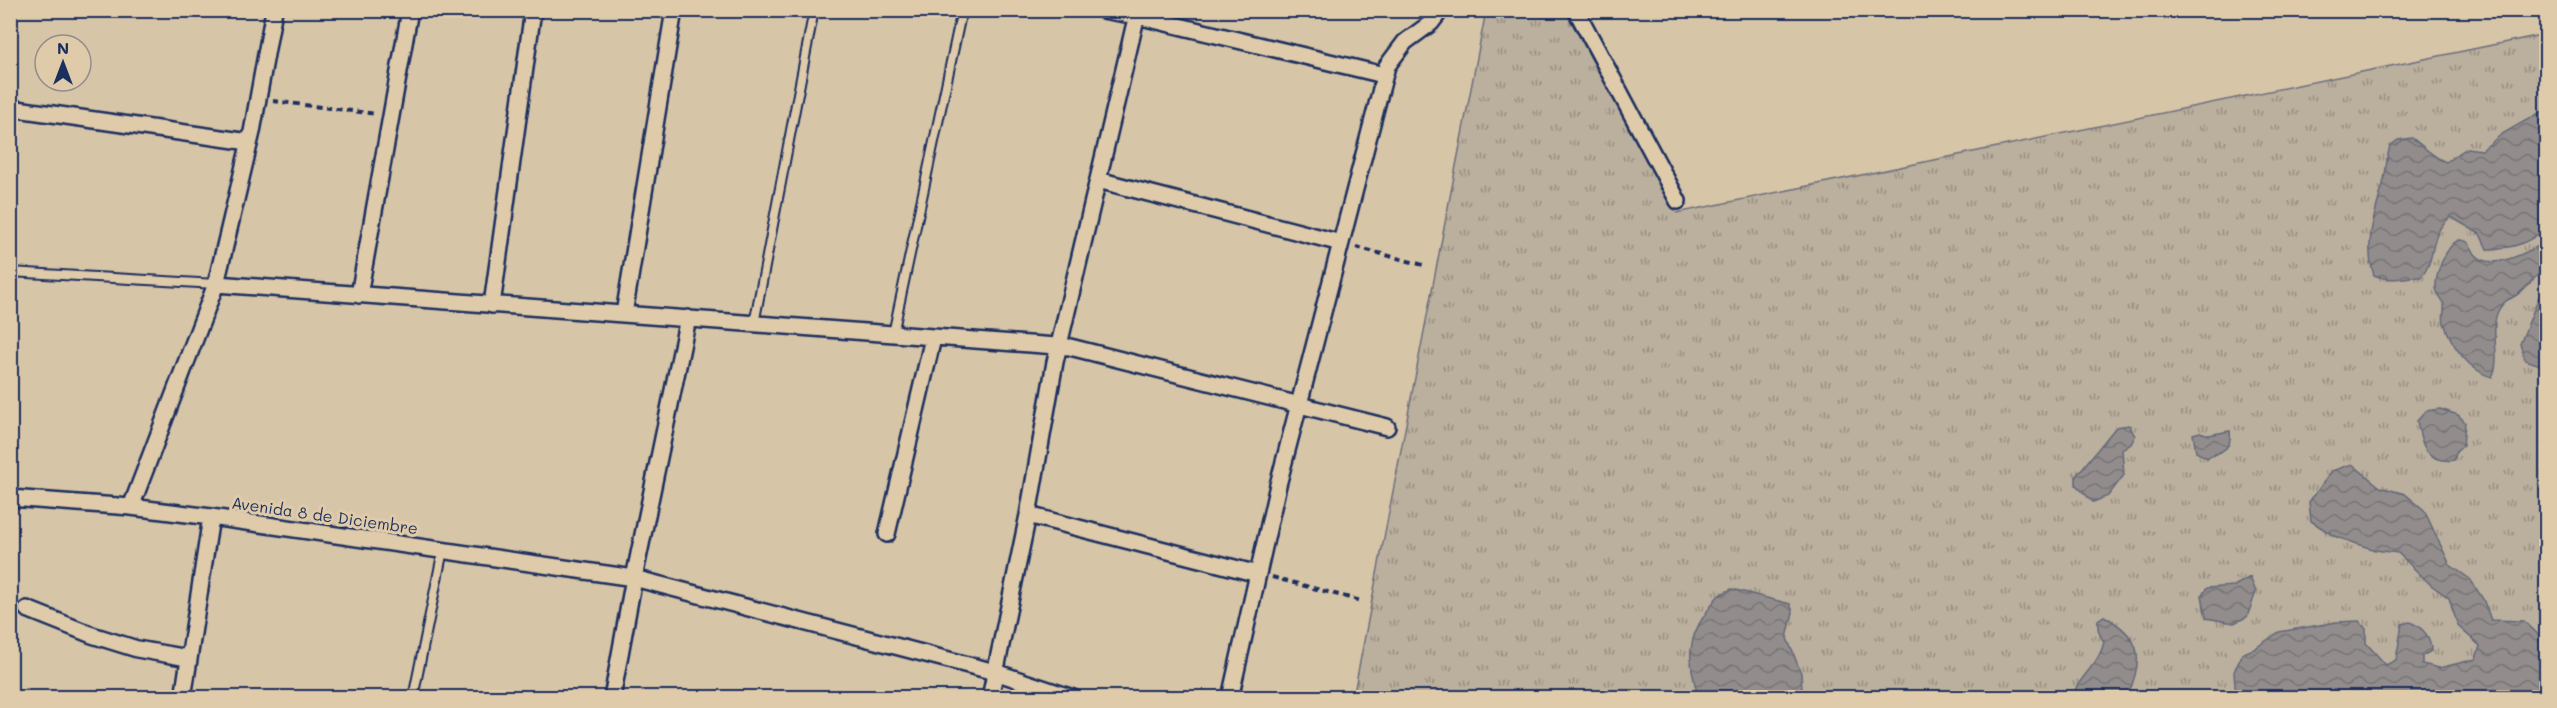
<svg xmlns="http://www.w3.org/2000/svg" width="2557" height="708" viewBox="0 0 2557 708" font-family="Mali,sans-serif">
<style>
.grass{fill:url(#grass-tufts);stroke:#6b6f7e;stroke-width:1.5}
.water{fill:url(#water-waves);stroke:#62677a;stroke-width:1.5}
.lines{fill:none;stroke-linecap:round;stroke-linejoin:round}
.lane-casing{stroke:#1b2f5e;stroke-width:12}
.street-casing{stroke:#1b2f5e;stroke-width:20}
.path{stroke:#1b2f5e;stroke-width:4;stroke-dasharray:6 4.5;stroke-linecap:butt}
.lane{stroke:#dfcbaa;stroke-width:8}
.street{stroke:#dfcbaa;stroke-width:15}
.labels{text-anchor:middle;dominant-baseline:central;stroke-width:6;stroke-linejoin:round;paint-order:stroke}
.street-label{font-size:16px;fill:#1b2f5e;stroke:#dfcbaa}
</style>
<defs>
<pattern id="grass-tufts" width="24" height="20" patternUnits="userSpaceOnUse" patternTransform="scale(1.5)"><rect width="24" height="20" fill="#bbaf9d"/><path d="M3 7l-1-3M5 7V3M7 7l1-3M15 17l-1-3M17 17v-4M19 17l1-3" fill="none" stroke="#978f83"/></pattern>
<pattern id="water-waves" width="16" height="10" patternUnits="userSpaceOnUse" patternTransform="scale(1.5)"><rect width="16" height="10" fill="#928d8c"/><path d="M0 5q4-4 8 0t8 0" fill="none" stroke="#767476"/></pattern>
</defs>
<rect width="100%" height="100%" fill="#d7c5a7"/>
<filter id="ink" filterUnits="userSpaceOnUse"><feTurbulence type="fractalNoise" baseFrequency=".0167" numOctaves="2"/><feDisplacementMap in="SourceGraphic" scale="12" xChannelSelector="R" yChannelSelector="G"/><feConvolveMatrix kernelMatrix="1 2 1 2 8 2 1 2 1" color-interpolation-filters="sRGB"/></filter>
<g filter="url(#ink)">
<!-- grass -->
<path class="grass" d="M 1486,11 L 1565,11 L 1677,213 L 2546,34 L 2546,697 L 1353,698 Z"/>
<!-- water -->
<path class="water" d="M 2546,109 L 2546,228 C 2526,245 2513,248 2487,249 L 2480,234 L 2451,217 C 2427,234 2438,258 2421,277 C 2402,276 2392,283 2374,275 C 2364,248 2374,215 2382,188 C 2386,175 2386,160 2390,146 L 2398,140 L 2412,138 C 2425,147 2431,156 2446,162 L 2467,148 L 2482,150 L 2502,134 Z
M 2459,240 C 2470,240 2470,246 2475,254 C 2491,274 2530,250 2546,242 L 2546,269 C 2534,275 2529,286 2518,294 C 2515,297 2510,298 2506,301 C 2483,320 2504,353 2492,377 C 2469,371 2452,346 2444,323 C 2442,318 2445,311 2444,305 C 2442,299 2437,295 2436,288 C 2435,275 2446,245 2459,240 Z
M 2546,292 L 2546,367 L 2525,360 L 2520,344 L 2539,297 Z
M 2440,409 L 2458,415 L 2465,422 L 2463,446 L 2457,450 L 2454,460 C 2426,464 2421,444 2417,421 L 2426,411 Z
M 2129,425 L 2135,436 L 2131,444 L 2122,450 L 2124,475 L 2108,496 L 2093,502 L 2076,485 L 2076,476 L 2116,427 Z
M 2230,431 C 2232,450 2222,451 2207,458 L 2196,452 L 2193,434 L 2200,432 L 2209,435 Z
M 2352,464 L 2380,487 L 2405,494 L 2424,510 L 2450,565 L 2470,579 L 2483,599 L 2491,620 L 2524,621 L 2546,642 L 2546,697 L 2236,697 L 2234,672 L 2243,653 L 2254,649 L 2279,632 L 2337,622 L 2359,621 L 2366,629 L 2366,643 L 2386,665 L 2396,660 L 2402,624 L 2410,622 C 2423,628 2431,636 2431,651 L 2422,656 L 2422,664 L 2439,668 L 2476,659 L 2480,646 L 2458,626 L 2449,598 L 2431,585 L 2398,553 L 2375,550 L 2334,536 L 2311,521 L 2309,502 L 2332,471 Z
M 2250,577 L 2256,592 L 2247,617 L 2234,623 L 2206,618 L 2202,595 L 2207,588 L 2234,586 Z
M 1732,589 L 1790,604 L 1793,612 L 1787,638 L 1801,673 L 1802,690 L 1805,697 L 1698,697 C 1690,663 1684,644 1706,613 C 1716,599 1714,596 1732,589 Z
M 2104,616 C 2143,638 2144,659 2127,697 L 2072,697 C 2079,675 2099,666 2104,642 C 2099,634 2097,629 2098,620 Z
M 1847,692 L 1880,692 L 1894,697 L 1841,697 Z"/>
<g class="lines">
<defs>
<path id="lane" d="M 10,272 L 216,284
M 754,324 L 814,10
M 893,334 L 962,10
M 413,698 L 443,550"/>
<path id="street" d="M 1102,10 L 1137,16 L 1384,75
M 1576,10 L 1678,201
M 10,108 L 249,142
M 1098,180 L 1341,243
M 216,284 L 1070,347 L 1387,427
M 359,295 L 410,10
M 492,305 L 533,10
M 624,314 L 674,10
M 10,498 L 131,507 L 211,517 L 634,578 L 995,672 L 1073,698
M 131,507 L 216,284 L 252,132 L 274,10
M 1028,515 L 1258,574
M 887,534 L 933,338
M 27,609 L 92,635 L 137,649 L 188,658
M 183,698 L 211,517
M 612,698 L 634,578 L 688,318
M 990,698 L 1028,515 L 1055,362 L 1138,10
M 1230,698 L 1278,485 L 1387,66 L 1405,42 L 1431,23 L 1441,10"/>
</defs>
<!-- lane casing -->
<use href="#lane" class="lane-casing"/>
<!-- street casing -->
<use href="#street" class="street-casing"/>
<!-- path -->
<path class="path" d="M 273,101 L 376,114
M 1356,247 L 1427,266
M 1272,577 L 1361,601"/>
<!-- lane -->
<use href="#lane" class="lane"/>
<!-- street -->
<use href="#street" class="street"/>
</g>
</g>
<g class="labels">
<!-- street labels -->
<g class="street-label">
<text transform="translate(325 515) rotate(8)">Avenida 8 de Diciembre</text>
</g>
</g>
<!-- margin -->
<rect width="2557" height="708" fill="none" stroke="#dfcbaa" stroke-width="36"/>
<rect x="18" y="18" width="2521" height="672" fill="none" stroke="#1b2f5e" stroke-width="2" filter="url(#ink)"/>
<!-- north arrow -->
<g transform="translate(63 63)"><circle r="28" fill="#dfcbaa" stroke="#918d8c" stroke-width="1.5"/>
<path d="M0-4.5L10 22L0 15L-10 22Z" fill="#1b2f5e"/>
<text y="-9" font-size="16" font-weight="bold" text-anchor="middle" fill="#1b2f5e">N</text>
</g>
</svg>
